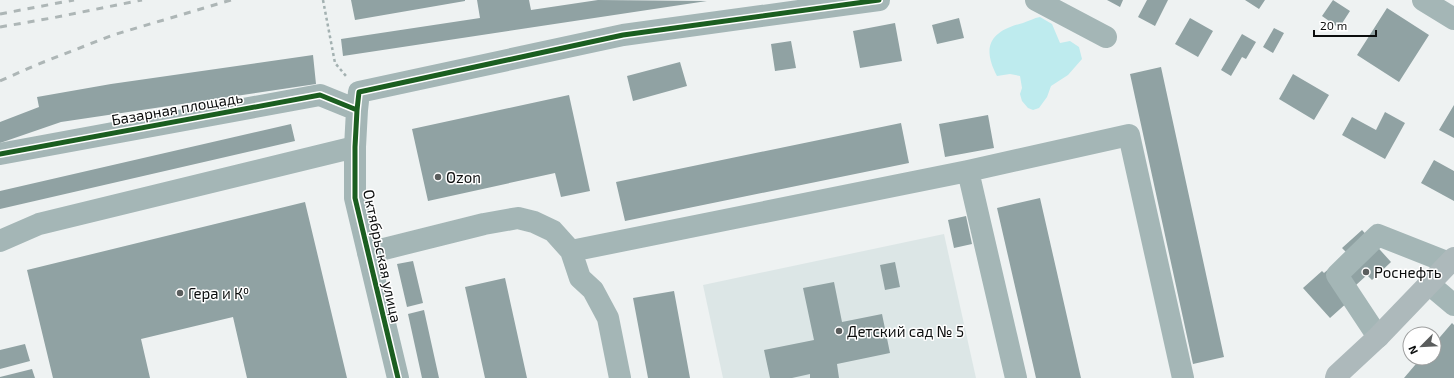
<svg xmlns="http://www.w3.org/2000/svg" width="1454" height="378" viewBox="0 0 1454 378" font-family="'Exo 2',sans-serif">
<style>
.built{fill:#dce6e6}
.green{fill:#beebee}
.building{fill:#90a2a3}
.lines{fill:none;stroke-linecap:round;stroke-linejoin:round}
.path{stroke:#a3b1b1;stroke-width:2.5;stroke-dasharray:3 3;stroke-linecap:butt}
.minor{stroke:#a4b6b6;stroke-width:22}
.major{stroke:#adb9bb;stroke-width:22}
.rail{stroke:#adb6b6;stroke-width:3;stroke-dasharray:7 7;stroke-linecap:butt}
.cycleway-casing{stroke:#fff;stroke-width:8}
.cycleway{stroke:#1b5e20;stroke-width:5}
.poi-dot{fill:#5a5d5d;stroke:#fff;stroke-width:1.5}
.labels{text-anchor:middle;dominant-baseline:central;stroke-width:3;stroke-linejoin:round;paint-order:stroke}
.street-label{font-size:15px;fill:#0b0d0d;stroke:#fff}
.poi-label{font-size:15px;fill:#0b0d0d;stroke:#fff;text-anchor:start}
</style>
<rect width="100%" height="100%" fill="#eef2f2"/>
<!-- built -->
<path class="built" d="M 944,234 L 976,378 L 723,378 L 703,285 Z"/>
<!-- green -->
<path class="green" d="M 1040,17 L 1052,24 L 1060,43 L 1070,41 L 1079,47 L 1082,59 L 1068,75 L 1051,86 L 1047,97 L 1039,108 L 1033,110 L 1028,108 L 1022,101 L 1020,94 L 1022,88 L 1020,76 L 1010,74 L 997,76 C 981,46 991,31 1023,23 C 1029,21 1034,18 1040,17 Z"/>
<!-- building -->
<path class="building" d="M 351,0 L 465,0 L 465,1 L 355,20 Z
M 477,0 L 529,0 L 531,10 L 598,0 L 707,1 L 343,56 L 341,39 L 480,18 Z
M 1107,0 L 1123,0 L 1120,7 Z
M 1147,0 L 1168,0 L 1155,26 L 1138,17 Z
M 1245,0 L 1265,0 L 1259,9 Z
M 1333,0 L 1350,11 L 1339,28 L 1322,16 Z
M 1387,8 L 1429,35 L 1399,82 L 1357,55 Z
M 959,18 L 964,38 L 937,44 L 932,25 Z
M 1190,18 L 1213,31 L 1198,57 L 1175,44 Z
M 895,23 L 902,61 L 860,68 L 853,31 Z
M 1274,28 L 1284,33 L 1273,53 L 1263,47 Z
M 1242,34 L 1256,42 L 1246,59 L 1242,57 L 1231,76 L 1221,70 Z
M 791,41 L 796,68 L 775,71 L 771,44 Z
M 313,55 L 316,84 L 61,122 L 0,143 L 0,122 L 39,107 L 37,97 L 111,84 Z
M 680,62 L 687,86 L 633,101 L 627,76 Z
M 1161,67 L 1224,357 L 1193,364 L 1130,74 Z
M 1293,74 L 1329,95 L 1314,120 L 1279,99 Z
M 569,95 L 590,191 L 561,197 L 555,173 L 428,201 L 412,129 Z
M 1454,105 L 1454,138 L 1439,130 Z
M 1385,112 L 1405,123 L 1385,159 L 1342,135 L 1352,117 L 1376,130 Z
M 988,115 L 994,148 L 945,157 L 939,124 Z
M 901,123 L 909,163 L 625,221 L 616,182 Z
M 291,124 L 295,141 L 0,209 L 0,191 Z
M 1434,160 L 1454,171 L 1454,201 L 1421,183 Z
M 1040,198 L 1081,378 L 1036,378 L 997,208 Z
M 305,202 L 347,378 L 247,378 L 233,317 L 141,339 L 150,378 L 53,378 L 27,270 Z
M 966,216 L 972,244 L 954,248 L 948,220 Z
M 1362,230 L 1391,262 L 1372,280 L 1367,275 L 1344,296 L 1349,301 L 1330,318 L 1303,288 L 1322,271 L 1324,273 L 1347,253 L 1342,248 Z
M 413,261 L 423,303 L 407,307 L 397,264 Z
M 895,262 L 900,287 L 885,290 L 880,265 Z
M 505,278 L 527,378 L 485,378 L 465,287 Z
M 834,282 L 842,322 L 882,314 L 890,353 L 837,364 L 839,378 L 810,378 L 810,374 L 792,378 L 770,378 L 764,350 L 814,340 L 803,288 Z
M 674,291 L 690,378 L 648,378 L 633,298 Z
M 424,310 L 439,378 L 422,378 L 408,314 Z
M 1452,323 L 1454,325 L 1454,378 L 1404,378 L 1421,358 L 1434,358 L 1434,344 Z
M 25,344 L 30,361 L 0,369 L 0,350 Z
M 32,369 L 35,378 L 0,378 L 0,377 Z"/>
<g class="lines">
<!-- path -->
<path class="path" d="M 323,0 L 335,63 L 346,76"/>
<!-- minor -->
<path class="minor" d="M 1036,0 L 1106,37
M 1423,0 L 1454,19
M 0,154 L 320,95 L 357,110
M 968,171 L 1016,378
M 0,241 L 39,224 L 355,147
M 571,251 L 968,171 L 1129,135 L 1183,378
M 368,253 L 484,224 L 518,218 L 534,222 L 553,231 L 571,251 L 580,278 L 593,290 L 608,318 L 620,378
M 1429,284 L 1454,305
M 1378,337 L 1337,275 L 1378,235 L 1449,263
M 398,378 L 355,198 L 355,147 L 357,110 L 359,92 L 623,35 L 879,0"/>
<!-- major -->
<path class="major" d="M 1336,378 L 1337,375 L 1378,337 L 1454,258"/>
<!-- rail -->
<path class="rail" d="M 0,14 L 74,0
M 0,27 L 52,18 L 142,0
M 0,81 L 36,65 L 113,35 L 231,0"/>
<defs>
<path id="cycleway" d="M 0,154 L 320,95 L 357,110
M 398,378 L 355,198 L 355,147 L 357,110 L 359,92 L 623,35 L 879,0"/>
</defs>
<!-- cycleway casing -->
<use href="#cycleway" class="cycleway-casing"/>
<!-- cycleway -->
<use href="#cycleway" class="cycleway"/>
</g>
<!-- markers -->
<g class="poi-dot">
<circle cx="438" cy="177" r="4"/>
<circle cx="1366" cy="272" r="4"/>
<circle cx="180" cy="293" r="4"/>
<circle cx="839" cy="331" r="4"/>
</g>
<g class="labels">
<!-- street labels -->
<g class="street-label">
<text transform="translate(177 108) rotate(-10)">Базарная площадь</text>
<text transform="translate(383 256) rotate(78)">Октябрьская улица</text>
</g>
<!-- poi labels -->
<g class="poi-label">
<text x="446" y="177">Ozon</text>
<text x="1374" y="272">Роснефть</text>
<text x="188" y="293">Гера и К⁰</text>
<text x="847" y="331">Детский сад № 5</text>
</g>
</g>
<!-- north arrow -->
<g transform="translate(1422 346) rotate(246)"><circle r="19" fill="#ffffff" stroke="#9d9e9e"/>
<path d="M0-3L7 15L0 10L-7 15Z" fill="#5a5d5d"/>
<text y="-6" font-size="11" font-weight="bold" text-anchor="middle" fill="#0b0d0d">N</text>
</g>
<!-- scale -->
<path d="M1314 30v6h62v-6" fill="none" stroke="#0b0d0d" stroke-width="2"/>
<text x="1320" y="30" font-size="12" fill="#0b0d0d" stroke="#ffffff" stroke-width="3" paint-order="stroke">20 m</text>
</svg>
